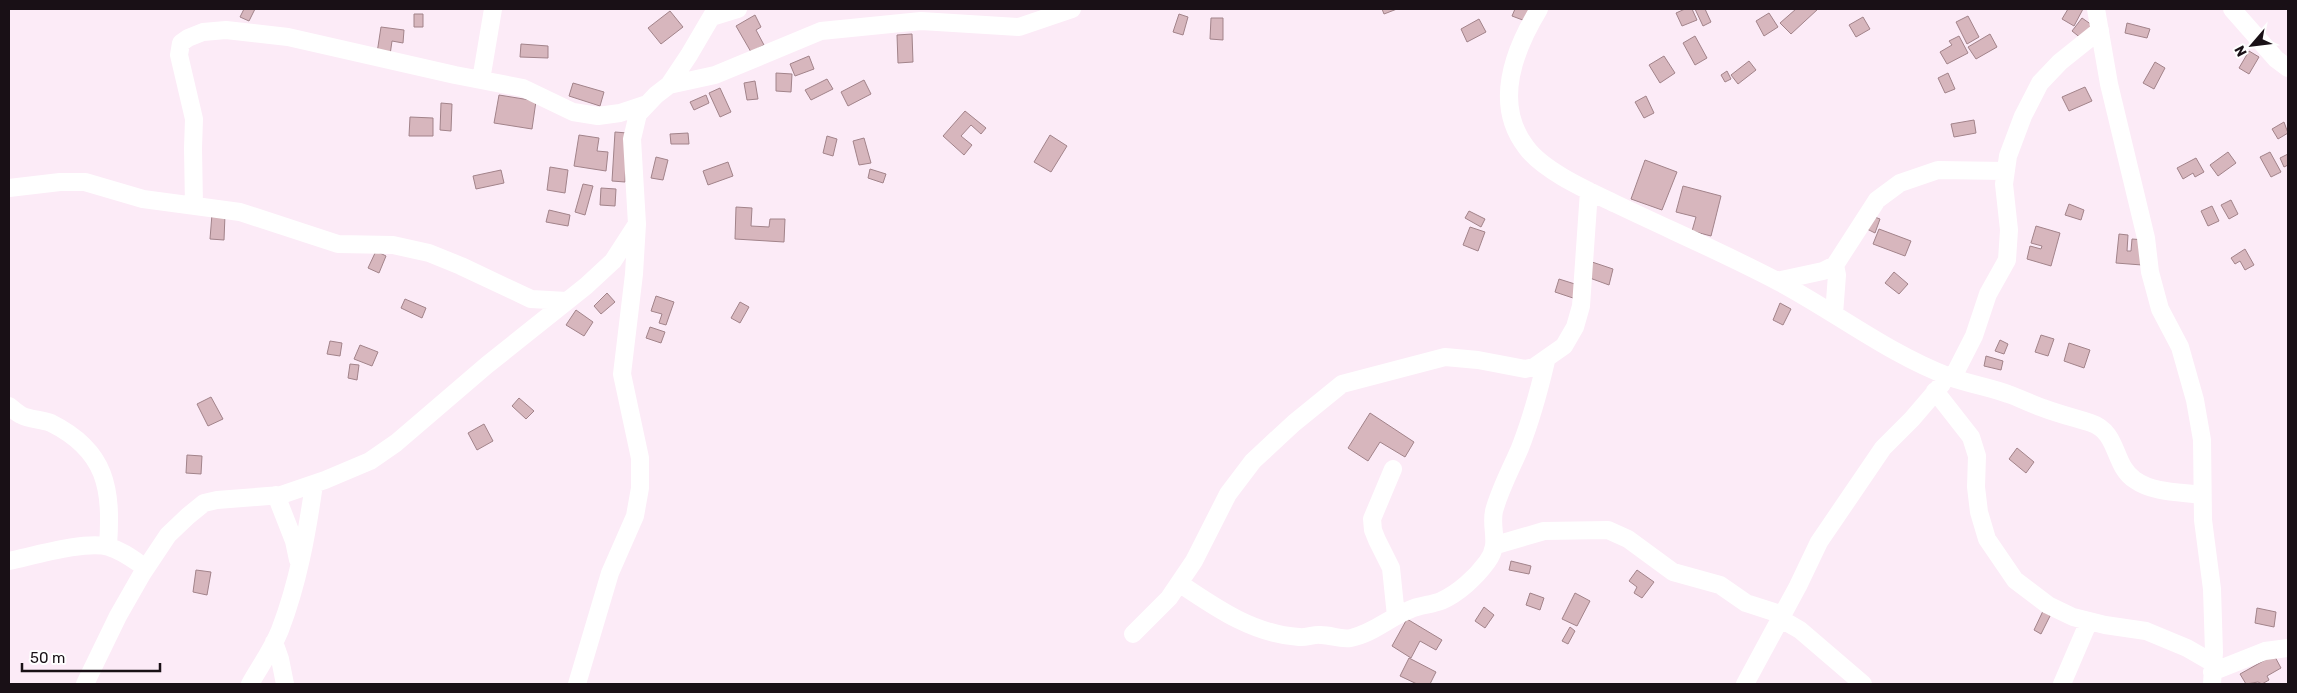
<svg xmlns="http://www.w3.org/2000/svg" width="2297" height="693" viewBox="0 0 2297 693" font-family="Rubik,sans-serif">
<style>
.building{fill:#d7b6bd;stroke:#a2838a}
.lines{fill:none;stroke-linecap:round;stroke-linejoin:round}
.street{stroke:#fff;stroke-width:18}
</style>
<rect width="100%" height="100%" fill="#fcebf7"/>
<!-- building -->
<path class="building" d="M 244,9 L 255,9 L 249,21 L 240,17 Z
M 1382,9 L 1397,9 L 1384,14 Z
M 1515,9 L 1533,9 L 1528,22 L 1512,16 Z
M 1685,9 L 1692,9 L 1697,20 L 1682,26 L 1676,13 Z
M 1695,9 L 1705,9 L 1711,22 L 1703,26 Z
M 1796,9 L 1818,9 L 1791,34 L 1780,23 Z
M 2068,9 L 2083,9 L 2074,26 L 2062,19 Z
M 670,11 L 683,27 L 661,44 L 648,28 Z
M 1769,13 L 1778,27 L 1764,36 L 1756,21 Z
M 414,14 L 423,14 L 423,27 L 414,27 Z
M 1179,14 L 1188,17 L 1183,35 L 1173,32 Z
M 755,15 L 761,27 L 756,30 L 764,45 L 751,52 L 736,26 Z
M 1968,16 L 1979,37 L 1967,44 L 1956,22 Z
M 1863,17 L 1870,29 L 1856,37 L 1849,25 Z
M 1211,18 L 1223,18 L 1223,40 L 1210,39 Z
M 2082,18 L 2092,25 L 2082,39 L 2072,31 Z
M 1479,19 L 1486,32 L 1467,42 L 1461,29 Z
M 2127,23 L 2150,29 L 2147,38 L 2125,33 Z
M 381,27 L 404,30 L 403,43 L 392,41 L 390,55 L 377,53 Z
M 912,34 L 913,62 L 898,63 L 897,35 Z
M 1990,34 L 1997,47 L 1976,59 L 1968,47 Z
M 1695,36 L 1707,58 L 1695,65 L 1683,43 Z
M 1959,36 L 1968,53 L 1947,64 L 1940,52 L 1952,45 L 1949,41 Z
M 521,44 L 548,46 L 548,58 L 520,57 Z
M 2249,51 L 2259,57 L 2249,74 L 2239,68 Z
M 809,56 L 814,69 L 795,76 L 790,64 Z
M 1664,56 L 1675,73 L 1660,83 L 1649,65 Z
M 1749,61 L 1756,70 L 1738,84 L 1731,75 Z
M 2155,62 L 2165,68 L 2154,89 L 2143,83 Z
M 1727,71 L 1731,79 L 1725,82 L 1721,75 Z
M 776,73 L 792,74 L 791,92 L 776,91 Z
M 1948,73 L 1955,89 L 1945,93 L 1938,78 Z
M 827,79 L 833,89 L 811,100 L 805,90 Z
M 864,80 L 871,94 L 848,106 L 841,92 Z
M 755,81 L 758,99 L 747,100 L 744,83 Z
M 573,83 L 604,92 L 600,106 L 569,96 Z
M 2085,87 L 2092,101 L 2069,111 L 2062,97 Z
M 720,88 L 731,112 L 720,117 L 709,93 Z
M 499,95 L 536,101 L 532,129 L 494,123 Z
M 706,95 L 709,103 L 694,110 L 690,102 Z
M 1646,96 L 1654,113 L 1644,118 L 1635,102 Z
M 441,103 L 452,104 L 451,131 L 440,130 Z
M 965,111 L 986,128 L 981,134 L 971,125 L 961,136 L 972,145 L 964,155 L 943,136 Z
M 410,117 L 433,118 L 433,136 L 409,136 Z
M 1974,120 L 1976,133 L 1954,137 L 1951,124 Z
M 2284,122 L 2288,133 L 2278,139 L 2272,129 Z
M 615,132 L 627,133 L 625,182 L 612,181 Z
M 688,133 L 689,144 L 671,144 L 670,134 Z
M 579,135 L 599,138 L 597,151 L 608,152 L 606,171 L 574,166 Z
M 1050,135 L 1067,146 L 1051,172 L 1034,162 Z
M 827,136 L 837,139 L 833,156 L 823,153 Z
M 864,138 L 871,163 L 859,165 L 853,141 Z
M 2228,152 L 2236,163 L 2218,176 L 2210,165 Z
M 2270,152 L 2281,172 L 2271,177 L 2260,157 Z
M 2288,154 L 2288,165 L 2284,167 L 2280,158 Z
M 656,157 L 668,160 L 663,180 L 651,178 Z
M 2196,158 L 2204,172 L 2195,177 L 2193,173 L 2183,179 L 2177,168 Z
M 1645,160 L 1677,172 L 1662,210 L 1631,199 Z
M 728,162 L 733,176 L 708,185 L 703,171 Z
M 550,167 L 568,170 L 565,193 L 547,190 Z
M 870,169 L 886,174 L 883,183 L 868,178 Z
M 501,170 L 504,183 L 476,189 L 473,176 Z
M 583,184 L 593,186 L 585,215 L 575,212 Z
M 1683,186 L 1721,196 L 1711,236 L 1692,231 L 1696,217 L 1676,212 Z
M 601,188 L 616,189 L 615,206 L 600,205 Z
M 2231,200 L 2238,214 L 2229,219 L 2221,205 Z
M 2069,204 L 2084,210 L 2081,220 L 2065,215 Z
M 2212,206 L 2219,221 L 2208,226 L 2201,211 Z
M 736,207 L 752,208 L 751,226 L 769,227 L 770,219 L 785,219 L 784,242 L 735,239 Z
M 549,210 L 570,215 L 568,226 L 546,222 Z
M 1469,211 L 1485,219 L 1481,227 L 1465,218 Z
M 212,214 L 225,215 L 224,240 L 210,239 Z
M 1872,216 L 1880,219 L 1875,233 L 1867,229 Z
M 2036,226 L 2060,233 L 2051,266 L 2027,259 L 2030,246 L 2041,249 L 2042,246 L 2031,243 Z
M 1470,227 L 1485,232 L 1478,251 L 1463,245 Z
M 1879,229 L 1911,241 L 1905,256 L 1873,244 Z
M 2119,234 L 2128,235 L 2127,251 L 2131,251 L 2132,239 L 2145,240 L 2142,265 L 2116,263 Z
M 2245,249 L 2254,265 L 2245,270 L 2240,261 L 2235,264 L 2231,258 Z
M 376,251 L 386,256 L 379,273 L 368,268 Z
M 1592,262 L 1613,269 L 1609,285 L 1587,277 Z
M 1894,272 L 1908,284 L 1899,294 L 1885,283 Z
M 1559,279 L 1578,285 L 1573,298 L 1555,292 Z
M 607,293 L 615,302 L 601,314 L 594,306 Z
M 656,296 L 674,302 L 666,325 L 659,323 L 662,314 L 651,311 Z
M 405,299 L 426,308 L 422,318 L 401,308 Z
M 740,302 L 749,307 L 740,323 L 731,318 Z
M 1780,303 L 1791,309 L 1783,325 L 1773,320 Z
M 576,310 L 593,322 L 584,336 L 566,325 Z
M 650,327 L 665,332 L 661,343 L 646,338 Z
M 2041,335 L 2054,339 L 2048,356 L 2035,352 Z
M 2000,340 L 2008,344 L 2004,354 L 1995,351 Z
M 330,341 L 342,343 L 340,356 L 327,354 Z
M 2069,343 L 2090,350 L 2084,368 L 2064,361 Z
M 360,345 L 378,352 L 372,366 L 354,359 Z
M 1986,356 L 2003,361 L 2001,370 L 1984,366 Z
M 350,364 L 359,365 L 357,380 L 348,378 Z
M 211,397 L 223,419 L 208,426 L 197,404 Z
M 519,398 L 534,411 L 526,419 L 512,406 Z
M 1370,413 L 1414,442 L 1405,457 L 1380,442 L 1368,461 L 1348,448 Z
M 484,424 L 493,441 L 477,450 L 468,433 Z
M 2017,448 L 2034,462 L 2026,473 L 2009,459 Z
M 187,455 L 202,456 L 201,474 L 186,473 Z
M 1511,561 L 1531,566 L 1529,574 L 1509,570 Z
M 196,570 L 211,572 L 207,595 L 193,592 Z
M 1637,570 L 1654,582 L 1642,598 L 1634,593 L 1637,587 L 1629,581 Z
M 1530,593 L 1544,598 L 1540,610 L 1526,605 Z
M 1575,593 L 1590,601 L 1577,626 L 1562,619 Z
M 1484,607 L 1494,615 L 1485,628 L 1475,621 Z
M 2257,608 L 2276,612 L 2274,627 L 2255,623 Z
M 2043,611 L 2051,614 L 2041,634 L 2034,630 Z
M 1407,619 L 1442,640 L 1436,650 L 1420,641 L 1411,658 L 1392,646 Z
M 1570,627 L 1575,631 L 1568,644 L 1562,641 Z
M 2274,655 L 2281,668 L 2267,676 L 2269,680 L 2262,684 L 2258,682 L 2246,684 L 2240,674 Z
M 1409,658 L 1436,672 L 1430,684 L 1417,684 L 1400,676 Z"/>
<g class="lines">
<!-- street -->
<path class="street" d="M 1539,9 C 1514,50 1493,104 1526,147 C 1543,171 1589,191 1616,204 C 1670,230 1726,254 1779,282 C 1837,313 1889,354 1950,377 C 1969,384 1989,387 2008,394 C 2020,398 2031,404 2043,408 C 2059,414 2075,418 2091,423 C 2119,432 2113,466 2135,480 C 2153,493 2181,492 2202,495
M 2096,9 L 2109,84 L 2146,238 L 2150,272 L 2160,309 L 2180,347 L 2195,400 L 2202,440 L 2203,520 L 2212,589 L 2214,652 L 2212,684
M 2232,9 L 2276,59 L 2288,68
M 712,17 L 738,9
M 481,80 L 493,9
M 669,85 L 715,75 L 821,31 L 921,21 L 1019,27 L 1072,9
M 9,188 L 60,182 L 85,182 L 143,199 L 240,212 L 338,244 L 393,245 L 429,253 L 461,266 L 531,299 L 567,301
M 194,206 L 193,148 L 194,119 L 179,55 L 181,43 L 188,38 L 203,32 L 226,30 L 288,37 L 455,75 L 523,88 L 573,112 L 598,116 L 620,113 L 647,104
M 1777,281 L 1823,271 L 1835,265 L 1877,200 L 1900,183 L 1938,170 L 2006,171
M 1834,314 L 1837,275 L 1835,265
M 1953,377 L 1974,336 L 1988,294 L 2007,260 L 2009,230 L 2004,184 L 2008,156 L 2023,116 L 2040,83 L 2060,62 L 2100,30
M 1935,391 L 1971,437 L 1977,456 L 1976,487 L 1979,512 L 1987,539 L 2015,580 L 2048,605 L 2073,617 L 2105,625 L 2146,631 L 2187,648 L 2213,663
M 9,406 C 13,409 17,413 21,415 C 30,420 42,419 51,423 C 107,451 112,489 108,546
M 1393,469 L 1372,519 L 1373,530 L 1377,540 L 1391,568 L 1396,616
M 276,495 L 294,541 L 298,560
M 1496,545 L 1544,531 L 1608,530 L 1628,539 L 1673,572 L 1720,585 L 1746,603 L 1783,615
M 9,561 C 33,556 87,540 109,547 C 123,551 134,560 146,568
M 1179,583 C 1216,608 1253,634 1299,637 C 1306,638 1314,634 1321,635 C 1332,635 1340,640 1351,638 C 1372,634 1389,618 1409,610 C 1419,605 1431,605 1441,601 C 1459,593 1476,577 1487,562 C 1501,543 1490,530 1494,511 C 1500,489 1511,469 1520,448 C 1531,420 1539,391 1546,361
M 1781,619 L 1800,630 L 1863,684
M 1133,634 L 1169,598 L 1194,561 L 1228,494 L 1253,461 L 1294,423 L 1342,384 L 1445,357 L 1478,360 L 1525,369 L 1534,367 L 1564,346 L 1575,327 L 1581,306 L 1589,191
M 274,642 L 280,659 L 285,684
M 2212,672 L 2265,651 L 2288,648
M 85,684 L 118,616 L 142,574 L 168,535 L 188,516 L 204,503 L 217,500 L 281,495 L 325,480 L 370,461 L 396,443 L 487,365 L 586,286 L 613,261 L 637,224
M 250,684 C 260,666 272,650 280,630 C 298,583 307,534 314,484
M 577,684 L 610,573 L 635,516 L 640,488 L 640,458 L 622,374 L 634,274 L 637,224 L 632,139 L 638,114 L 656,95 L 669,85 L 689,55 L 716,9
M 1745,684 L 1798,586 L 1819,542 L 1883,448 L 1912,419 L 1942,384
M 2062,684 L 2089,621"/>
</g>
<!-- border -->
<rect width="2297" height="693" fill="none" stroke="#191016" stroke-width="20"/>
<!-- north arrow -->
<g transform="translate(2252 45) rotate(242)" stroke="#fefefe" stroke-width="4" paint-order="stroke">
<path d="M0-4L9 19L0 12L-9 19Z" fill="#191016"/>
<text y="-8" font-size="14" font-weight="bold" text-anchor="middle" fill="#191016">N</text>
</g>
<!-- scale -->
<path d="M22 663v8h138v-8" fill="none" stroke="#191016" stroke-width="2.5"/>
<text x="30" y="663" font-size="15" fill="#191016" stroke="#fefefe" stroke-width="4" paint-order="stroke">50 m</text>
</svg>
